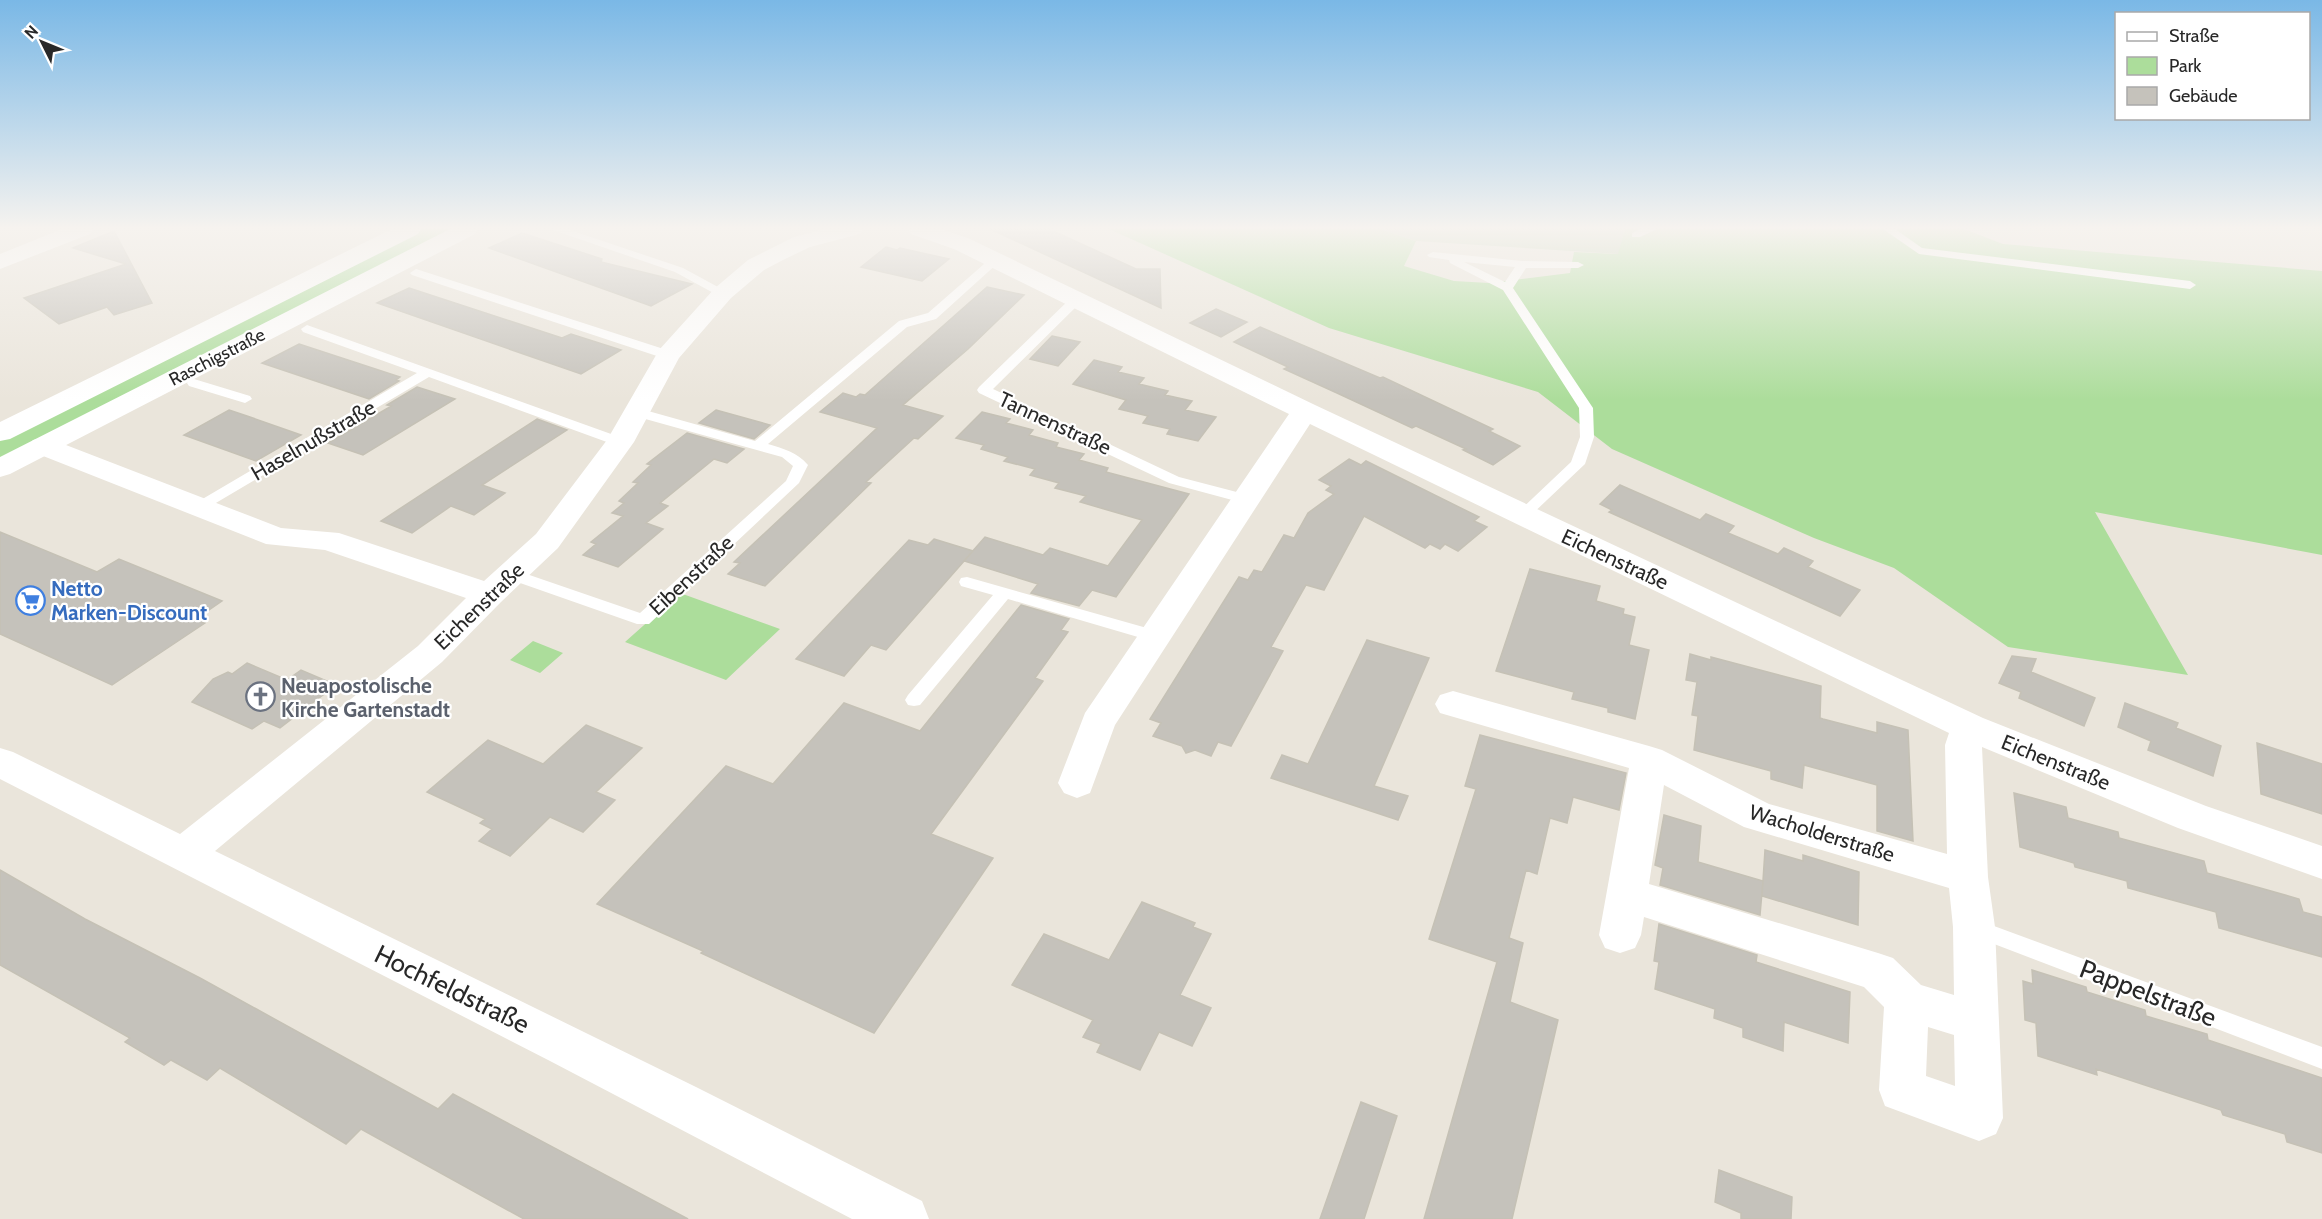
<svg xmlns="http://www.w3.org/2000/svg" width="2322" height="1219" viewBox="0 0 2322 1219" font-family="Cabin,sans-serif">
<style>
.green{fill:#acdd9b}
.cemetery{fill:#c0d2b4}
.building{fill:#c5c2bb;stroke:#c5c1b5;stroke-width:1.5}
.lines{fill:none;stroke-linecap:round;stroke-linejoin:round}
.service{fill:#fff;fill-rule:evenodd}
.minor{fill:#fff;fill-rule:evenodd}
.tertiary{fill:#fff;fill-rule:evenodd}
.labels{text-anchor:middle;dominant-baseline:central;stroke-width:4.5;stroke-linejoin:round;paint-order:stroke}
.far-street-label{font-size:18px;fill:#282828;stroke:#fff}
.street-label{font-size:21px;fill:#282828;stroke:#fff}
.shop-label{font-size:21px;font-weight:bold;fill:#366cbe;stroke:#fff;text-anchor:start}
.worship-label{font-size:21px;font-weight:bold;fill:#5b616d;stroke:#fff;text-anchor:start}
.near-street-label{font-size:26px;fill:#282828;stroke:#fff}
</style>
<rect width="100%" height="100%" fill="#eae5db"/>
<!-- green -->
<path class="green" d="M 410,229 L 467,229 L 0,468 L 0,433 Z
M 1109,229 L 1381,229 L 1416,241 L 1404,266 L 1454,281 L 1489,283 L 1570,273 L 1574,252 L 1617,254 L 1625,229 L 1964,229 L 2003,244 L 2322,271 L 2322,555 L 2095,512 L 2188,675 L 2008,647 L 1894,568 L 1814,538 L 1612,449 L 1538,392 L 1329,328 Z
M 680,593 L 780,629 L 726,680 L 625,642 Z
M 533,641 L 563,653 L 540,673 L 510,660 Z"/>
<!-- cemetery -->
<path class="cemetery" d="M 1381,229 L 1625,229 L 1618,254 L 1416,241 Z"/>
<!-- building -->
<path class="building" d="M 990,229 L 1049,229 L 1136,269 L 1160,269 L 1161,308 Z
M 114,231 L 152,303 L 114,315 L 107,307 L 59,324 L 24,298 L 126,264 L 73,248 Z
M 522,233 L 602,259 L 601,262 L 692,284 L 651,306 L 489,248 Z
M 886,247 L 897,250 L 900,248 L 949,259 L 922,281 L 861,267 Z
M 987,287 L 1024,295 L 968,349 L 903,405 L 943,416 L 918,439 L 914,438 L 866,482 L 871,483 L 765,586 L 728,574 L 740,563 L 734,562 L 877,428 L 820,412 L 843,393 L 856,397 L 860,394 L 865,395 Z
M 409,288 L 562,338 L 571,334 L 621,350 L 581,374 L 377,303 Z
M 1216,309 L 1247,322 L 1221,337 L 1190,323 Z
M 1260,327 L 1380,378 L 1383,377 L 1493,429 L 1489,431 L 1520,446 L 1493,465 L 1463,450 L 1466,449 L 1416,426 L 1412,428 L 1337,393 L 1284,369 L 1288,367 L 1234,342 Z
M 1052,336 L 1080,342 L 1058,366 L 1030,359 Z
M 299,344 L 400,377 L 396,380 L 399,381 L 369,399 L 262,363 Z
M 1094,360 L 1122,367 L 1118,372 L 1144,378 L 1139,384 L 1168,391 L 1165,395 L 1192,401 L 1185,410 L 1216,417 L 1198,441 L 1167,434 L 1170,429 L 1143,423 L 1148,416 L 1119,409 L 1126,400 L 1073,384 Z
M 417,387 L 455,399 L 363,455 L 328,443 L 388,408 L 391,406 L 387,405 Z
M 229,410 L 247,416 L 301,435 L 256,461 L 184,435 Z
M 716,410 L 770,425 L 754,439 L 699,423 Z
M 982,412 L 1010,419 L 1006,423 L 1033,430 L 1029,435 L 1058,443 L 1056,447 L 1084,454 L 1079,460 L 1108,468 L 1106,472 L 1189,494 L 1116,597 L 1092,590 L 1079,606 L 1031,593 L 1038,584 L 964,561 L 985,537 L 1043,555 L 1050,548 L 1108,566 L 1142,520 L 1080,502 L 1086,496 L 1055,488 L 1059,483 L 1030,475 L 1035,469 L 1004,461 L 1008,457 L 981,449 L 984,445 L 956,438 Z
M 537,419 L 567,430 L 482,485 L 505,493 L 474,515 L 451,506 L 412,533 L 381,521 Z
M 687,433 L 744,449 L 727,463 L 714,459 L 660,503 L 668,506 L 646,523 L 663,529 L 618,567 L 583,555 L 596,544 L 591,542 L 623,516 L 612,513 L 624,503 L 619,501 L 638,483 L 633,482 L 651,465 L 647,464 Z
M 1349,459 L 1361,465 L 1366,461 L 1479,517 L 1474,521 L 1487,527 L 1458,551 L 1445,544 L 1440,549 L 1430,544 L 1425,548 L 1364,516 L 1324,590 L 1306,585 L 1271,647 L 1283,651 L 1231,746 L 1218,742 L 1211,756 L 1195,750 L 1186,753 L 1182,746 L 1153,736 L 1161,723 L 1150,719 L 1239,577 L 1248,580 L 1254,570 L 1262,572 L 1284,535 L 1294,538 L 1308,513 L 1334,494 L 1326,490 L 1331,486 L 1319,480 Z
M 1620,485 L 1700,520 L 1706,514 L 1734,526 L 1728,533 L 1778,554 L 1784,548 L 1813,561 L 1808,567 L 1860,590 L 1840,616 L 1609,512 L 1612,510 L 1600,504 Z
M 0,532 L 97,572 L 119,559 L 222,601 L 196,619 L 205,623 L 112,685 L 0,634 Z
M 934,539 L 973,551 L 886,650 L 871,645 L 844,676 L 796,659 L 909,540 L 928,545 Z
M 1530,569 L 1600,586 L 1596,601 L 1624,609 L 1623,614 L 1635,617 L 1629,645 L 1649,650 L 1635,719 L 1608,712 L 1608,708 L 1572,699 L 1574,692 L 1496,671 Z
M 1021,605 L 1069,619 L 1061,630 L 1068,632 L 1035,678 L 1043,681 L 931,834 L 993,858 L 874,1033 L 701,953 L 703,951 L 597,904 L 726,766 L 773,784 L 844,703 L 920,731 Z
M 1367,640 L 1429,658 L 1374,786 L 1408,796 L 1398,820 L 1271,778 L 1282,755 L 1308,764 Z
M 1690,654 L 1711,660 L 1711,657 L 1821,686 L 1820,718 L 1823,719 L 1877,733 L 1877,722 L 1908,730 L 1913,841 L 1877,831 L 1877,785 L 1804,765 L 1802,788 L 1771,779 L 1771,771 L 1694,750 L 1698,716 L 1692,715 L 1697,682 L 1686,680 Z
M 2012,656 L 2036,659 L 2031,672 L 2095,698 L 2084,726 L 2019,698 L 2021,692 L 1999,683 Z
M 247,663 L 287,680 L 301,670 L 336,685 L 280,728 L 264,721 L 252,729 L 192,702 L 213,679 L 228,672 L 232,674 Z
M 2125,703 L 2178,723 L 2176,728 L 2221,746 L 2213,776 L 2148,750 L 2151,741 L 2118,727 Z
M 586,725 L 642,748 L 596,792 L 615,800 L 583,832 L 550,817 L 510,856 L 479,841 L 492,829 L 480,823 L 485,819 L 427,792 L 488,740 L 543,764 Z
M 1480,735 L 1626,773 L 1619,810 L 1573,797 L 1567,823 L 1550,818 L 1537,874 L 1526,870 L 1509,938 L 1523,943 L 1510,1002 L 1558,1020 L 1512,1219 L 1424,1219 L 1497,962 L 1429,939 L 1476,789 L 1465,786 Z
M 2257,743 L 2322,764 L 2322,814 L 2261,794 Z
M 2014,793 L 2066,807 L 2068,818 L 2118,832 L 2119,838 L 2204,861 L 2207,873 L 2299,899 L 2303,912 L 2322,917 L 2322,957 L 2219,928 L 2216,912 L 2128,888 L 2127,881 L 2075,867 L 2074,863 L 2020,847 Z
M 1664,815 L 1701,826 L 1698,862 L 1763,881 L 1760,915 L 1660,885 L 1663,868 L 1655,865 Z
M 1765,850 L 1803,861 L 1803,855 L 1859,872 L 1858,925 L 1762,896 Z
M 0,870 L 85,919 L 200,978 L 438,1109 L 453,1094 L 688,1219 L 524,1219 L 361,1129 L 346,1144 L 220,1068 L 207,1080 L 171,1060 L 164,1065 L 125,1042 L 130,1038 L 0,965 Z
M 1142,902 L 1195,923 L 1193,927 L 1211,934 L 1180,995 L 1211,1008 L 1192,1046 L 1159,1032 L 1140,1070 L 1097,1052 L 1101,1044 L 1083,1037 L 1093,1020 L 1012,985 L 1044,934 L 1109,960 Z
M 1659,924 L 1757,955 L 1756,962 L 1850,992 L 1848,1043 L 1784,1022 L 1783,1051 L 1743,1037 L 1743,1028 L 1714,1018 L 1715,1009 L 1655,989 L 1659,962 L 1654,961 Z
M 2032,970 L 2086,987 L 2087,992 L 2145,1010 L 2146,1016 L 2207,1034 L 2208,1040 L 2322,1078 L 2322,1153 L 2287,1142 L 2285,1134 L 2223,1115 L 2221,1110 L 2096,1069 L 2097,1075 L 2038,1056 L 2036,1023 L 2025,1020 L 2023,981 L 2033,984 Z
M 1361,1102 L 1397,1116 L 1364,1219 L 1320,1219 Z
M 1719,1170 L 1792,1197 L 1791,1219 L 1741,1219 L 1741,1213 L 1715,1202 Z"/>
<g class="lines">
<!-- service -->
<path class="service" d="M 550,229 L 567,229 L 683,268 L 729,293 L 727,296 L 719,296 L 675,272 Z
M 1641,229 L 1657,229 L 1640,237 L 1632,237 L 1632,233 Z
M 1883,229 L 1895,229 L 1922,248 L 2190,281 L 2196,285 L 2190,289 L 1919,254 Z
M 1433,252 L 1522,261 L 1578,262 L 1584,265 L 1578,268 L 1526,268 L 1513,288 L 1593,408 L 1594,437 L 1585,464 L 1528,518 L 1523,520 L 1515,515 L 1571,462 L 1580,437 L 1579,408 L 1503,290 L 1450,263 L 1449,260 L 1429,257 L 1427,255 ZM 1464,262 L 1515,267 L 1505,282 Z
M 995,257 L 1001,260 L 999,262 L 936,319 L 907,327 L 768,444 C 784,449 797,452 808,465 L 799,483 L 649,624 L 637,624 L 506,578 L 504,574 L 506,570 L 512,569 L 640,613 L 786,481 L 793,466 L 782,457 L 631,415 L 629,412 L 631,409 L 641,409 L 755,441 L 899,321 L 928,313 L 991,258 Z
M 416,269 L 673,352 L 674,355 L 673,358 L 663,358 L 412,275 L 410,273 Z
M 1076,296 L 1080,297 L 1080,303 L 993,389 L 1179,477 L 1252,496 L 1254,499 L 1252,502 L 1247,504 L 1169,483 L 979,393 L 977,390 L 979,387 L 1072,297 Z
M 307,325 L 625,439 L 627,442 L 620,446 L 615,445 L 429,377 L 204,510 L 194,510 L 191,507 L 194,504 L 417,373 L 303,332 L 301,329 Z
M 194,379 L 250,396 L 252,399 L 245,403 L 189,386 L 187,383 L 189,380 Z
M 967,577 L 1161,632 L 1163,636 L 1161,640 L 1155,642 L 1008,599 L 920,705 L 914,706 L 908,705 L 905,700 L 908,695 L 993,595 L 961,586 L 959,582 L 961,578 Z
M 1975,919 L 2322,1047 L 2322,1069 L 1968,934 L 1964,928 L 1968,922 Z"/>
<!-- minor -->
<path class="minor" d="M 62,229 L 93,229 L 90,234 L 0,269 L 0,254 Z
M 825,229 L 863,229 L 860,234 L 810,247 L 783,260 L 764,270 L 731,298 L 679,358 L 634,442 L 558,548 L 501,602 L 442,662 L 215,851 L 696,1087 L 922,1201 L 929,1219 L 852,1219 L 550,1061 L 0,779 L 0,748 L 13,752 L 180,834 L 418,646 L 466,598 L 325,550 L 266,544 L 33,452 L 29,446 L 33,440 L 43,438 L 53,440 L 281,528 L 339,533 L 484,581 L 536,534 L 607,440 L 659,350 L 715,288 L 748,260 L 794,237 Z
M 908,229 L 941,229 L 970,239 L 1315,405 L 1983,718 L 2206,806 L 2322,846 L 2322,879 L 2178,828 L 1982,747 L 1988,877 L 1995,927 L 2003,1118 L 1996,1134 L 1979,1141 L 1885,1106 L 1879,1090 L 1884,1007 L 1864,987 L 1644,917 L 1641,935 L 1635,948 L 1620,953 L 1605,948 L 1599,935 L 1629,768 L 1440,713 L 1435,704 L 1440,695 L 1453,691 L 1649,746 L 1662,750 L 1769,804 L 1947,854 L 1945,745 L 1949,733 L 1310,424 L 1115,725 L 1090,793 L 1077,798 L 1064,793 L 1058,783 L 1085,713 L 1289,414 L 954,249 L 911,234 ZM 1664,785 L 1744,827 L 1949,888 L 1953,927 L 1954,995 L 1921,985 L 1893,958 L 1878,953 L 1649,884 ZM 1928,1027 L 1954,1035 L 1955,1086 L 1926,1076 Z"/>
<!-- tertiary -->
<path class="tertiary" d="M 392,229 L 421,229 L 418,234 L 10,439 L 0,441 L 0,422 Z
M 450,229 L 478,229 L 475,234 L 10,474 L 0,477 L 0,457 Z"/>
</g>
<!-- sky -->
<linearGradient id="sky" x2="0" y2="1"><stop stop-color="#7ab8e6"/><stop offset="0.57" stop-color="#f6f3ef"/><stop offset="1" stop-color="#f6f3ef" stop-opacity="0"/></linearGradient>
<rect width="2322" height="400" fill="url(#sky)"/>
<!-- icons -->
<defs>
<symbol id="supermarket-ring" viewBox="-11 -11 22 22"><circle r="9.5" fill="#fff" stroke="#3f7fe0" stroke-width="1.5"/><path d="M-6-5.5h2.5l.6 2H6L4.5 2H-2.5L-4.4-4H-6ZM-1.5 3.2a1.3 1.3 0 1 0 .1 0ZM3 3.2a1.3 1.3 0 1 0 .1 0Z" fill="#3f7fe0"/></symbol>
<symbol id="church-ring" viewBox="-11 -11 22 22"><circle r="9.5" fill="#fff" stroke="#6b7280" stroke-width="1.5"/><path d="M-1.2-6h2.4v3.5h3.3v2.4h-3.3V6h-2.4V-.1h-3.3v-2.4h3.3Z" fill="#6b7280"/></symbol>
</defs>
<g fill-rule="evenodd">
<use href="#supermarket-ring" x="14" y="584" width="33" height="33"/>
<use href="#church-ring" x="244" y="680" width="33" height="33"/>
</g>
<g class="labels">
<!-- far-street labels -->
<g class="far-street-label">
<text transform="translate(217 357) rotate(-27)">Raschigstraße</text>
</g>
<!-- street labels -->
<g class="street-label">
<text transform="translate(1055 423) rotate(25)">Tannenstraße</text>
<text transform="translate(313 440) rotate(-30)">Haselnußstraße</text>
<text transform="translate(1615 559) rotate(25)">Eichenstraße</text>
<text transform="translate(691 575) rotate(-43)">Eibenstraße</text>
<text transform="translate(479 606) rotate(-44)">Eichenstraße</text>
<text transform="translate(2056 762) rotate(22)">Eichenstraße</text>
<text transform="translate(1822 833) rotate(17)">Wacholderstraße</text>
</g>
<!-- shop labels -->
<g class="shop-label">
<text x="51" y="588">Netto<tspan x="51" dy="24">Marken-Discount</tspan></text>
</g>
<!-- worship labels -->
<g class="worship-label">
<text x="281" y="685">Neuapostolische<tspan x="281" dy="24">Kirche Gartenstadt</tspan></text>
</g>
<!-- near-street labels -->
<g class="near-street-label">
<text transform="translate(452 989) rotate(26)">Hochfeldstraße</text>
<text transform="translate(2148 993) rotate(21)">Pappelstraße</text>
</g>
</g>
<!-- legend -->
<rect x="2115" y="12" width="195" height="108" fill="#ffffff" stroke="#a9a9a9" stroke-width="1.5"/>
<rect x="2127" y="32" width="30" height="9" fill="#ffffff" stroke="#a9a9a9" stroke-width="1.5"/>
<text x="2169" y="42" font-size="18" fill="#282828">Straße</text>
<rect x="2127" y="57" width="30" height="18" fill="#acdd9b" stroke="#a9a9a9" stroke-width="1.5"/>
<text x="2169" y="72" font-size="18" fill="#282828">Park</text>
<rect x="2127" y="87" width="30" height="18" fill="#c5c2bb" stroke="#a9a9a9" stroke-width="1.5"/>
<text x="2169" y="102" font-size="18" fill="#282828">Gebäude</text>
<!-- north arrow -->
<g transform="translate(42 42) rotate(313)" stroke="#ffffff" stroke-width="4.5" paint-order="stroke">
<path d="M0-4.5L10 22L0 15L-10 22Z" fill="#282828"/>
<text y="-9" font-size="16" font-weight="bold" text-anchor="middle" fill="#282828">N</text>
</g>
</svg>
